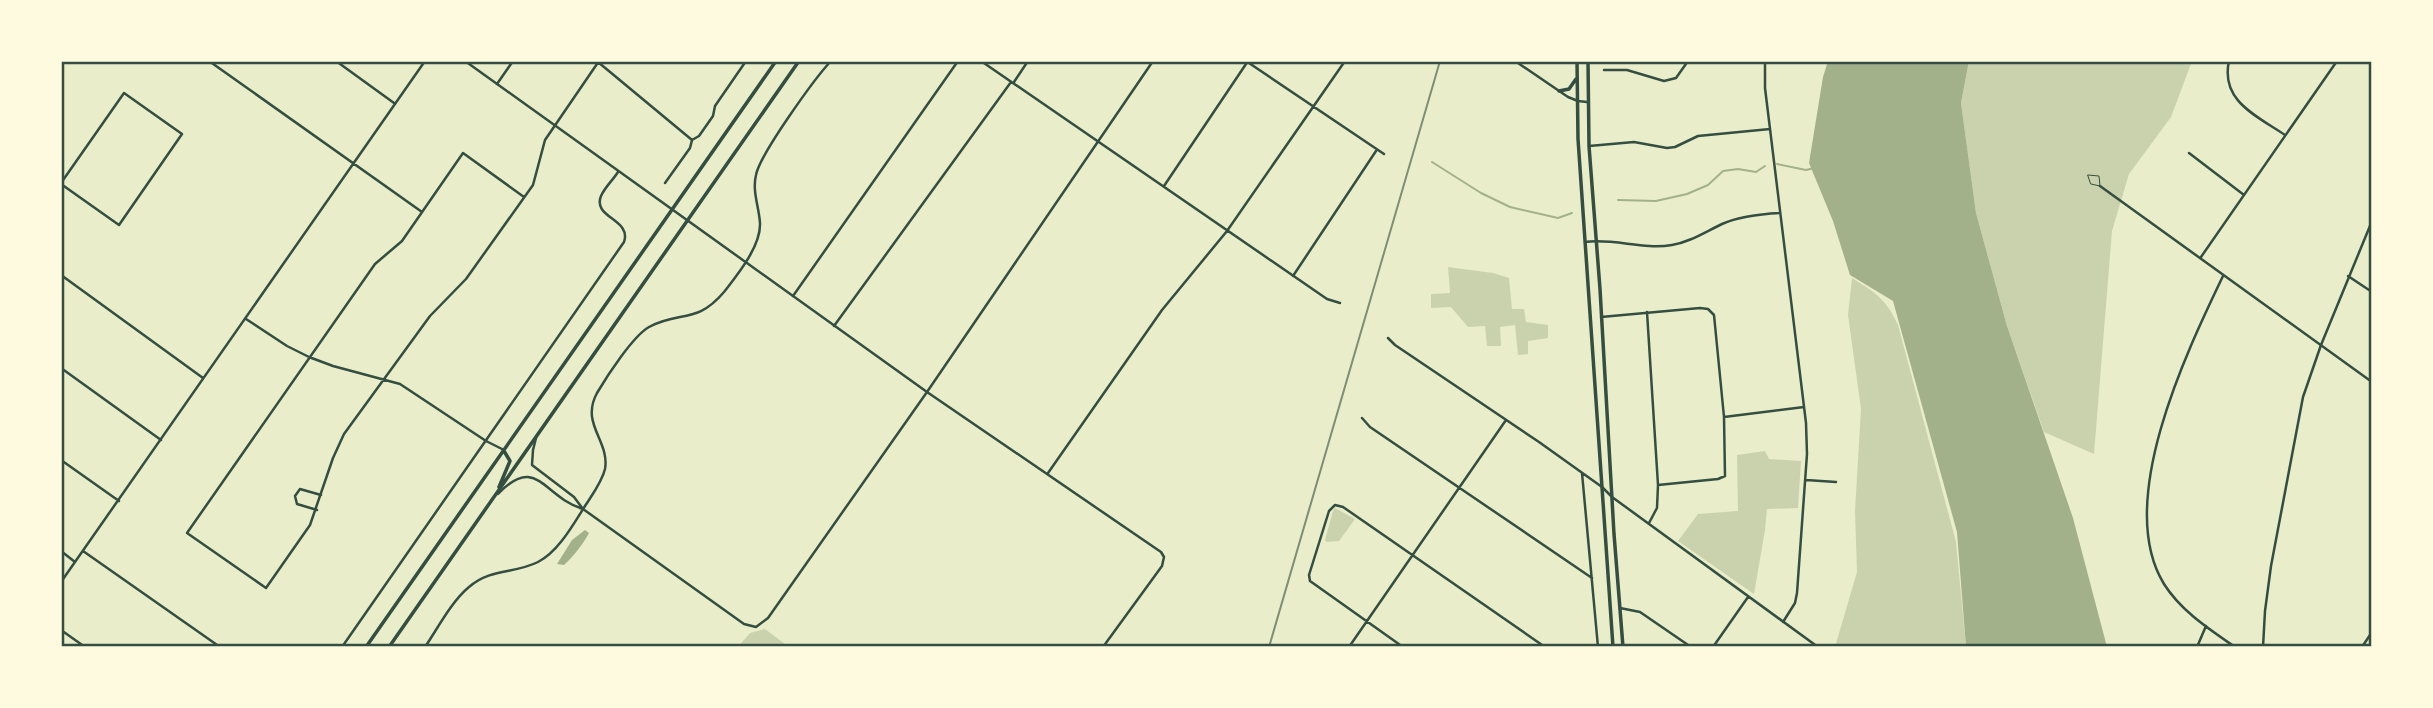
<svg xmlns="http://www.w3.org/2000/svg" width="2433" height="708" viewBox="0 0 2433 708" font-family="'Asap Condensed',sans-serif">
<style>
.green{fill:#cad2ad}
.water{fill:#a3b18a}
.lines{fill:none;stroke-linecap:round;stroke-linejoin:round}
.stream{stroke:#a3b18a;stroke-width:2}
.service{stroke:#344e41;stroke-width:1}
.minor{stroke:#344e41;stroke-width:2.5}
.tertiary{stroke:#344e41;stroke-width:2.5}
.secondary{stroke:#344e41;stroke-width:3.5}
.primary{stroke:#344e41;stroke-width:3.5}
.rail{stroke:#7c8e77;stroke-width:2}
.neatline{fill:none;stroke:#344e41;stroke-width:2.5}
</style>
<rect width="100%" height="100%" fill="#e9edc9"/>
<!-- green -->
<path class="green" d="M 1969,61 L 2192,61 L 2171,117 L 2129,174 L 2112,231 L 2094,454 L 2044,432 L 2007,326 L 1976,213 L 1961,103 Z
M 1448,267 L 1493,273 L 1509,278 L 1512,309 L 1524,309 L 1526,322 L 1548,325 L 1548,338 L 1528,341 L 1528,354 L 1518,355 L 1515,325 L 1500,327 L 1501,346 L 1487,346 L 1485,326 L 1468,327 L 1451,307 L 1431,308 L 1431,294 L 1450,293 Z
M 1852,278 C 1876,293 1886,299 1898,325 L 1956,542 L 1966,647 L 1835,647 L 1857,572 L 1855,511 L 1861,409 L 1848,315 Z
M 1765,451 L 1769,459 L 1801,461 L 1798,508 L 1767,509 L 1765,530 L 1754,594 L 1678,541 L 1698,514 L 1738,511 L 1737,455 Z
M 1335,508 L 1355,519 L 1339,541 L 1327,542 L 1325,540 L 1333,511 Z
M 765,629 L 789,647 L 738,647 L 750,633 Z"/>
<!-- water -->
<path class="water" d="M 1828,61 L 1969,61 L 1961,103 L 1976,213 L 2007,326 L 2073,518 L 2107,647 L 1966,647 L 1957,532 L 1893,301 L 1850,275 L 1833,221 L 1809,163 L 1823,77 Z
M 585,530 L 589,533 C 583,544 574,556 564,565 L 557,564 L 572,540 Z"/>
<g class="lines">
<!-- stream -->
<path class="stream" d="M 1432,162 L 1481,193 L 1510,207 L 1558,218 L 1572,213
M 1777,164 L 1806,170 L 1814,168
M 1618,200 L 1656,201 L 1687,194 L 1708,185 L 1723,171 L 1738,169 L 1756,172 L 1765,166"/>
<!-- service -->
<path class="service" d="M 2088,175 L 2099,176 L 2100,186 L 2091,184 Z"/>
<!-- minor -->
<path class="minor" d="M 209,61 L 422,212
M 336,61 L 394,103
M 981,61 L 1327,299 L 1340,303
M 1246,61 L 1384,154
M 1515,61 L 1568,97 L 1578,101 L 1587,102
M 1765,61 L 1765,88 L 1806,423 L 1807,454 L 1797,593 L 1795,603 L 1783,622
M 2229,61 C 2220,101 2257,116 2285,135
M 598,62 L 692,140
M 1604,70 L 1627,70 L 1664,81 L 1676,78 L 1688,61
M 1014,82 L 1028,61
M 497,84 L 513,61
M 1589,146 L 1634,142 L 1667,148 L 1675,147 L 1698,136 L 1770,129
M 2189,153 L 2244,195
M 61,183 L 124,93 L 182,134 L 119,225 L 61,184
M 665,183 L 690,148 L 692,140 L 699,136 L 713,116 L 715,106 L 746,61
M 1164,186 L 1248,61
M 2100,186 L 2372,382
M 524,197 L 463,153 L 402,241 L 375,264 L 187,533 L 266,588 L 310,525 L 333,458 L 344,434 L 430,316 L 466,279 L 533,185 L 545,140 L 599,61
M 1585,242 C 1614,238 1643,250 1672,245 C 1690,242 1705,232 1722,224 C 1740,216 1761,214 1780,213
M 2201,257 L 2337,61
M 61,275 L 203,378
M 1293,276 L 1376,151
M 2223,276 C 2186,353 2114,503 2164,584 C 2181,611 2209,629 2235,647
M 2348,276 L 2372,292
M 793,296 L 958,61
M 1647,312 L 1658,485 L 1657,508 L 1649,523
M 1601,317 L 1700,308 L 1708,309 L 1714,315 L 1724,417 L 1725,476 L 1718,479 L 1658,485
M 246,319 L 287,346 L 309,357 L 333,366 L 400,384 L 486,441
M 834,326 L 1011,82
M 1388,338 L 1395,345 L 1539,442 L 1602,487 L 1612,497 L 1818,647
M 61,368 L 161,440
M 927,392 L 1161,552 L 1164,557 L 1162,566 L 1103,647
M 1724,417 L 1804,407
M 1362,418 L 1370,427 L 1592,578
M 61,460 L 119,501
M 1048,473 L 1162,310 L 1227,231 L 1345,61
M 1582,473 L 1598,647
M 1806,480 L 1836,482
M 317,510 L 297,504 L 295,496 L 300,489 L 321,495
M 61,551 L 75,562
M 83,551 L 220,647
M 61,582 L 425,61
M 1620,608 L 1640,612 L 1691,647
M 61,630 L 85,647
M 1349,647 L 1506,420
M 1403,647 L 1310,581 L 1309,575 L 1329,511 L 1335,505 L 1343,507 L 1545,647
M 1713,647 L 1748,597
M 2197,647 L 2206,626
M 2362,647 L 2372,632"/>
<!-- tertiary -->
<path class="tertiary" d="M 465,61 L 927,392
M 536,438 L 533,450 L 532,465 L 574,497 L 583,509 L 744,624 L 756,627 L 768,618 L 927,392 L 1153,61
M 486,441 L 504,450
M 498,494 C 537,453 543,497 583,509
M 342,647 L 624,242 C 632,219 592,218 601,196 C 605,187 613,180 618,172
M 425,647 C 438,628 451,602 469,587 C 491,568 514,574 538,562 C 558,552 573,525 585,506 C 592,495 602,482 605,469 C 610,441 580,424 597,393 C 607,376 633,336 649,327 C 680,310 696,325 724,292 C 738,274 761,246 760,223 C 759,207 752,191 756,175 C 760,154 815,78 831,61
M 2263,647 L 2265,611 L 2271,566 L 2303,397 L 2321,345 L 2372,221"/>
<!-- secondary -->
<path class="secondary" d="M 1577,61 L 1578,139 L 1613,647
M 1588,61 L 1589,146 L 1600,289 L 1614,534 L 1623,647
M 1559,91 L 1569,89 L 1576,79"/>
<!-- primary -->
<path class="primary" d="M 499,487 L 510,461 L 504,451
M 366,647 L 776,61
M 389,647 L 799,61"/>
<!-- rail -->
<path class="rail" d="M 1269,647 L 1440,61"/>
</g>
<!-- border -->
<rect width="2433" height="708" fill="none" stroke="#fefae0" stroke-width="126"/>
<rect x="63" y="63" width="2307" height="582" class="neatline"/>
</svg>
